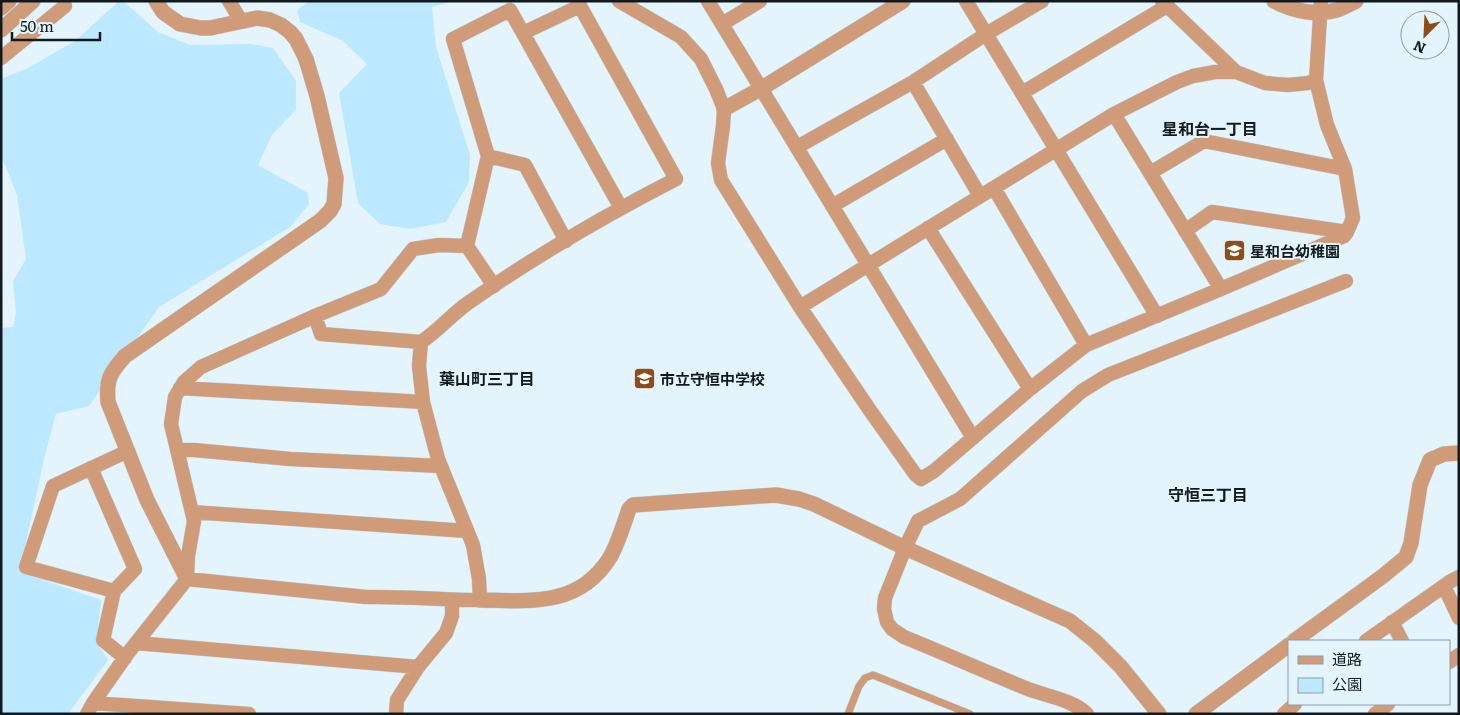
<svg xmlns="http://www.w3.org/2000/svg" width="1460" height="715" viewBox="0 0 1460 715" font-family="Literata,'Noto Sans JP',serif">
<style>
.green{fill:#bce9ff}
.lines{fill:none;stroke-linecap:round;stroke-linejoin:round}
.service-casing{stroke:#c2d1d9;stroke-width:8}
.minor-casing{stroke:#c2d1d9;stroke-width:15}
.tertiary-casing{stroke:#c2d1d9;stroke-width:16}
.service{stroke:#cf9b78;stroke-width:7}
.minor{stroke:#cf9b78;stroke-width:14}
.tertiary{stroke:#cf9b78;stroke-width:15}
.labels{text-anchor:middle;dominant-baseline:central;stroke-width:4;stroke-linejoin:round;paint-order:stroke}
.poi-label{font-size:15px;font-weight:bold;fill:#101a1f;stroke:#e4f4fd;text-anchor:start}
.neighbourhood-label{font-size:16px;font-weight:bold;fill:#101a1f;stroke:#e4f4fd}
</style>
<rect width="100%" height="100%" fill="#e4f4fd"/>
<!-- green -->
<path class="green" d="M 119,1 L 123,1 L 158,32 L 190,45 L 250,44 L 273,48 L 296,81 L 296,110 L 272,135 L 258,165 L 308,193 L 309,204 L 290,227 L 159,307 L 89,406 L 56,414 L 44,459 L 22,561 L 23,573 L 101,600 L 97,643 L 108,660 L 68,714 L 1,714 L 1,328 L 13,327 L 16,313 L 13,281 L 26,259 L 17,195 L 1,155 L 1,79 L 28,68 L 75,41 Z
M 310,1 L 453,1 L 432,7 L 436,47 L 470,155 L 469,182 L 446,222 L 410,229 L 380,224 L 358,203 L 339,93 L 367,64 L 343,41 L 300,22 L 297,10 Z"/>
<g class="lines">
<defs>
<path id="service" d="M 848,714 L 859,686 L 865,678 L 873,675 L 970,714"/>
<path id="minor" d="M 229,1 L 241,21
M 619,1 L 681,37 L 701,59 L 716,89 L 724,109 L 723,126 L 718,163 L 721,180 L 800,307 L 869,409 L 915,474 L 921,479 L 934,471 L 1030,389 L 1086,345 L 1221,289 L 1337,239 L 1344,236 L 1347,232 L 1353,218 L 1345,169 L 1327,125 L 1316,80 L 1321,1
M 708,1 L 973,438
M 966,1 L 1157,316
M 1162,1 L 1236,72
M 722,24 L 760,1
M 1,58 L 65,6
M 913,82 L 980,196
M 1022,93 L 1167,6
M 1114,114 L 1221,289
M 797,147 L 913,82 L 986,34 L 1042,1
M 488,156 L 525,165 L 566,241
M 1150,173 L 1204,141 L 1345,169
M 994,188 L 1086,345
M 832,206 L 947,139
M 928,228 L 1030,389
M 1185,231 L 1212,212 L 1347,232
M 494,286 L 467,246 L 488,156 L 453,39 L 510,10 L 621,208
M 800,307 L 1114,114 L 1177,82 L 1193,76 L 1215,72 L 1236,72 L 1265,83 L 1288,85 L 1308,83 L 1316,80
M 315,316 L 321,334 L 421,342 C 438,331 451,315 468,303 C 534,257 604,216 676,179 L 580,6 L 523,33
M 180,388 L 423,402
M 177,450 L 194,450 L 290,459 L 441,466
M 91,468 L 135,569 L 114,591 L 26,567 L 53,486 L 128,451
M 192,512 L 467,531
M 187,579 L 366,597 C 404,596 442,600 480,600 L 479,579 L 473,545 L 438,459 L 423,402 L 419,366 L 421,342
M 1444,586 L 1459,618
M 114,591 L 103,640 L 125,658
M 1392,622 L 1402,641
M 1366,641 L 1451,581 L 1459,577
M 136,643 L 418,667
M 1449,662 L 1459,655
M 93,703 L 249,714
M 87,714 L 93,703 L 128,653 L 187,579 L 188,556 L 194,521 L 171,424 L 175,397 L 184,382 L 201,367 L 219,359 L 315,316 L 381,289 L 413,249 L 439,245 L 467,246
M 396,714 L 397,700 L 418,667 L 446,633 L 452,616 L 452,600
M 1087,714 C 1073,700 1046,696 1028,689 C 986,672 946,654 904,637 L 892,629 L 887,622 L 884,609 L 885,598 L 905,548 L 918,521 L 960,499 L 1082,391 L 1108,375 L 1346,281
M 1284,714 L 1295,704
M 1375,714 L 1388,704"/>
<path id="tertiary" d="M 156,1 L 163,12 L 180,24 L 201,28 L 210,28 L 257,18 L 270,20 L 281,25 L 290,32 L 296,39 L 306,59 L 317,96 L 336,178 L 334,204 L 330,211 L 320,221 L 125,356 C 110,373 106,379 108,402 L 147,500 L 187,579
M 1274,1 C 1292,11 1317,16 1337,10 C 1343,8 1350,4 1356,1
M 1,8 L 9,1
M 1,30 L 33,1
M 724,109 L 762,88 L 903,1
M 480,600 C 530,601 578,607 609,559 C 617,547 624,523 629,509 L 633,505 L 776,495 L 799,499 L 814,504 L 905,548 L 1070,621 L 1095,641 L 1121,667 L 1159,714
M 1294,641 L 1383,576 L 1406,557 L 1411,543 L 1420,485 L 1430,460 L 1444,454 L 1459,453
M 1196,714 L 1289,645"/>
</defs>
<!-- service casing -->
<use href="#service" class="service-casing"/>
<!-- minor casing -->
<use href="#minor" class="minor-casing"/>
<!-- tertiary casing -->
<use href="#tertiary" class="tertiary-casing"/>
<!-- service -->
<use href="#service" class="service"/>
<!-- minor -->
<use href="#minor" class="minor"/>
<!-- tertiary -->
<use href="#tertiary" class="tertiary"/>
</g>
<!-- icons -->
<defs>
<symbol id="school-square" viewBox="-11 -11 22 22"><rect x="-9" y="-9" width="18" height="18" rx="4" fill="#8e4d17" stroke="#e4f4fd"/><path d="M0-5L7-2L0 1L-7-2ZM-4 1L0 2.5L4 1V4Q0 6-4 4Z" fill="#fff"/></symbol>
</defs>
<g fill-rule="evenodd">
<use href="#school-square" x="1222" y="238" width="25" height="25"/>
<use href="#school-square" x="632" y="366" width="25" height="25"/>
</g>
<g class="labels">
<!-- poi labels -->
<g class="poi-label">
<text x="1250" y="250">星和台幼稚園</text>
<text x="660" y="378">市立守恒中学校</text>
</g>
<!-- neighbourhood labels -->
<g class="neighbourhood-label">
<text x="1210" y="128">星和台一丁目</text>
<text x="487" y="378">葉山町三丁目</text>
<text x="1208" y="494">守恒三丁目</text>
</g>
</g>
<!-- border -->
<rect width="1460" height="715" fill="none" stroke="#101a1f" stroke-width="5"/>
<!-- legend -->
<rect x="1288" y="640" width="162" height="65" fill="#e4f4fd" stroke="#8f9da4"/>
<rect x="1298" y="656" width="25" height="8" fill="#cf9b78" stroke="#8f9da4"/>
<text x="1332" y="665" font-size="15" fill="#101a1f">道路</text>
<rect x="1298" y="678" width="25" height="15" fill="#bce9ff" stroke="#8f9da4"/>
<text x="1332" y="690" font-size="15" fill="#101a1f">公園</text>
<!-- north arrow -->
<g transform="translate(1425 35) rotate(204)"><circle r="24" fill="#e4f4fd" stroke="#8f9da4"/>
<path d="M0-4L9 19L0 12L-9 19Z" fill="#8e4d17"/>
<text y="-8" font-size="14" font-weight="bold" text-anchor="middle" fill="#101a1f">N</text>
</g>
<!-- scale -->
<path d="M12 32v8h88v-8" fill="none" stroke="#101a1f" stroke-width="2.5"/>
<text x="20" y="32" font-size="15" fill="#101a1f" stroke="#e4f4fd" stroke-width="4" paint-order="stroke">50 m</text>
</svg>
